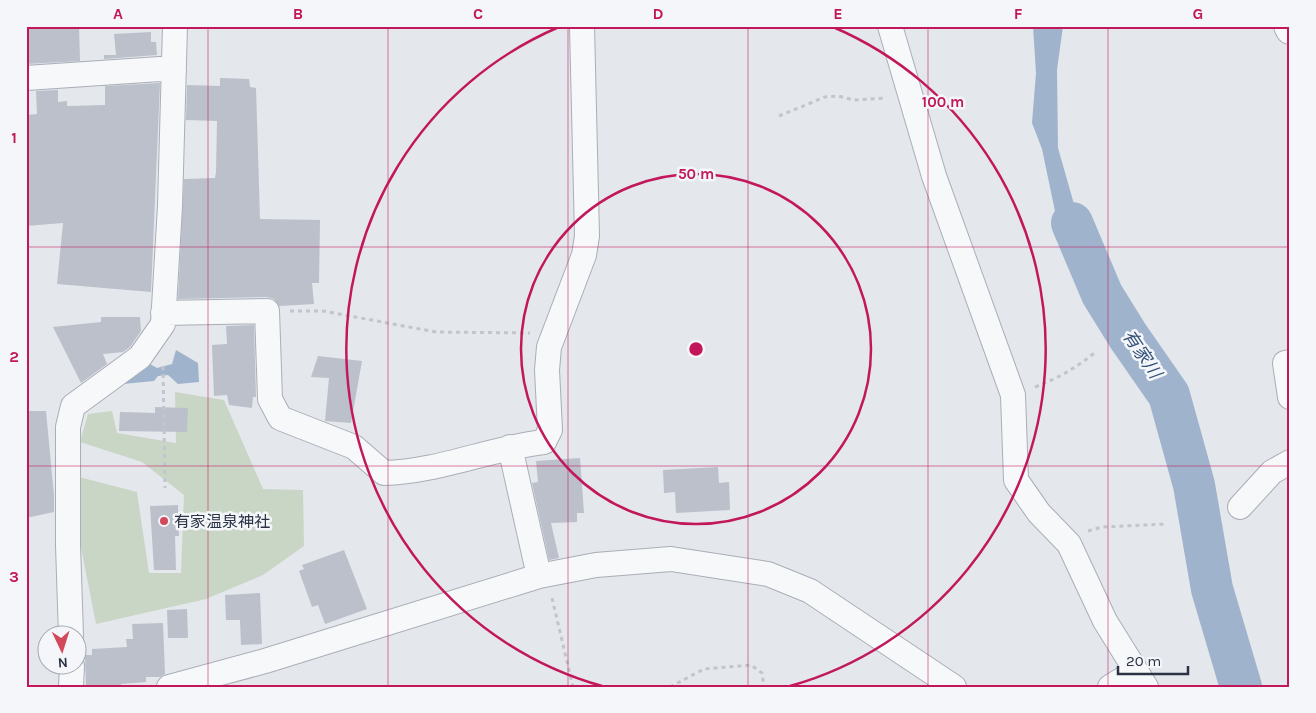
<svg xmlns="http://www.w3.org/2000/svg" width="1316" height="713" viewBox="0 0 1316 713" font-family="Karla,'Noto Sans JP',sans-serif">
<style>
.green{fill:#c9d6c5}
.water{fill:#9fb4cc}
.lines{fill:none;stroke-linecap:round;stroke-linejoin:round}
.river{stroke:#9fb4cc;stroke-width:42}
.building{fill:#bbc0ca}
.minor-casing{stroke:#a9aeb7;stroke-width:26}
.tertiary-casing{stroke:#a9aeb7;stroke-width:30}
.path{stroke:#c2c5cb;stroke-width:3;stroke-dasharray:4 4;stroke-linecap:butt}
.minor{stroke:#f7f8fa;stroke-width:24}
.tertiary{stroke:#f7f8fa;stroke-width:28}
.grid{fill:none;stroke:#c2185b;stroke-width:1;stroke-opacity:0.55}
.ring{fill:none;stroke:#c2185b;stroke-width:2.5}
.poi-dot{fill:#d1495b;stroke:#f4f6f9;stroke-width:2}
.labels{text-anchor:middle;dominant-baseline:central;stroke-width:5;stroke-linejoin:round;paint-order:stroke}
.poi-label{font-size:16px;fill:#2b3445;stroke:#f4f6f9;text-anchor:start}
.water-label{font-size:18px;font-style:italic;fill:#34527a;stroke:#f4f6f9}
.centre{fill:#c2185b;stroke:#f4f6f9;stroke-width:2.5}
.ring-label{font-size:15px;text-anchor:middle;font-weight:bold;fill:#c2185b;stroke:#f4f6f9;stroke-width:5;stroke-linejoin:round;paint-order:stroke}
.neatline{fill:none;stroke:#c2185b;stroke-width:2}
.grid-label{font-size:16px;text-anchor:middle;font-weight:bold;fill:#c2185b}
</style>
<rect width="100%" height="100%" fill="#e4e7ec"/>
<!-- green -->
<path class="green" d="M 175,392 L 224,400 L 263,489 L 303,490 L 304,546 L 263,575 L 206,599 L 96,624 L 78,532 L 79,477 L 137,492 L 149,573 L 181,573 L 184,495 L 142,462 L 80,442 L 88,414 L 112,411 L 117,433 L 176,443 Z"/>
<!-- water -->
<path class="water" d="M 1033,26 L 1063,26 L 1057,70 L 1058,148 L 1102,302 L 1056,216 L 1042,149 L 1032,123 L 1036,73 Z
M 176,350 L 198,363 L 199,382 L 178,384 L 168,375 L 158,376 L 154,381 L 123,384 L 148,363 L 157,368 L 172,364 Z"/>
<g class="lines">
<!-- river -->
<path class="river" d="M 1072,223 L 1102,294 L 1128,336 L 1169,395 L 1194,485 L 1212,589 L 1241,687"/>
</g>
<!-- building -->
<path class="building" d="M 26,26 L 79,26 L 80,61 L 26,64 Z
M 151,32 L 151,42 L 156,42 L 157,55 L 104,59 L 104,55 L 116,55 L 114,34 Z
M 220,78 L 249,79 L 250,87 L 256,88 L 260,219 L 320,220 L 319,283 L 312,283 L 314,304 L 279,306 L 274,299 L 267,297 L 178,299 L 184,179 L 215,178 L 216,172 L 217,121 L 186,120 L 187,85 L 220,86 Z
M 160,83 L 151,292 L 57,284 L 63,223 L 26,226 L 26,115 L 37,114 L 36,91 L 58,90 L 58,102 L 67,101 L 67,106 L 105,105 L 105,86 Z
M 101,317 L 140,317 L 141,331 L 130,347 L 123,352 L 103,354 L 107,364 L 81,383 L 53,327 L 101,322 Z
M 254,325 L 256,397 L 253,397 L 252,408 L 229,405 L 227,395 L 214,396 L 212,345 L 227,344 L 226,326 Z
M 318,356 L 362,361 L 351,423 L 325,421 L 329,378 L 311,377 Z
M 155,407 L 188,408 L 187,432 L 119,431 L 120,412 L 155,413 Z
M 26,411 L 46,411 L 54,496 L 54,512 L 26,518 Z
M 580,458 L 584,513 L 577,513 L 577,522 L 551,523 L 559,558 L 549,560 L 532,483 L 538,482 L 536,461 Z
M 718,467 L 719,483 L 729,482 L 730,510 L 676,513 L 675,492 L 664,493 L 663,470 Z
M 178,505 L 179,536 L 175,536 L 176,570 L 154,570 L 150,506 Z
M 344,550 L 367,609 L 325,624 L 318,605 L 312,607 L 299,571 L 304,569 L 302,565 Z
M 260,593 L 262,644 L 241,645 L 240,620 L 226,620 L 225,595 Z
M 187,609 L 188,638 L 168,638 L 167,610 Z
M 163,623 L 165,674 L 160,677 L 146,677 L 146,682 L 121,684 L 121,687 L 86,687 L 85,655 L 92,655 L 92,649 L 127,647 L 126,639 L 133,639 L 132,624 Z"/>
<g class="lines">
<defs>
<path id="minor" d="M 890,26 L 934,176 L 1013,395 L 1016,480 L 1039,513 L 1069,544 L 1105,621 L 1146,687
M 26,78 L 160,69 L 174,71
M 163,313 L 267,311 L 270,399 L 280,418 L 354,447 L 384,473 C 438,472 491,448 544,442 L 550,430 L 547,370 L 549,347 L 584,255 L 587,236 L 582,26
M 1290,362 L 1285,363 L 1290,397
M 510,447 L 539,576
M 1240,507 L 1272,472 L 1290,462
M 71,636 L 68,545 L 68,427 L 73,406 L 140,357 L 163,324 L 170,206 L 175,26
M 71,687 L 72,666
M 169,687 L 265,661 L 539,576 L 596,565 L 671,559 L 768,574 L 810,591 L 954,687
M 1110,687 L 1136,671"/>
<path id="tertiary" d="M 1288,26 L 1290,30"/>
</defs>
<!-- minor casing -->
<use href="#minor" class="minor-casing"/>
<!-- tertiary casing -->
<use href="#tertiary" class="tertiary-casing"/>
<!-- path -->
<path class="path" d="M 779,116 L 825,97 L 838,96 L 854,100 L 886,98
M 290,311 L 323,311 L 436,332 L 530,333
M 163,366 L 165,488
M 1035,387 C 1059,378 1077,367 1097,351
M 1088,531 L 1102,527 L 1167,524
M 552,598 L 573,687
M 670,687 L 704,669 L 751,665 L 762,673 L 764,687"/>
<!-- minor -->
<use href="#minor" class="minor"/>
<!-- tertiary -->
<use href="#tertiary" class="tertiary"/>
</g>
<!-- grid -->
<path class="grid" d="M 208,26 L 208,687M 388,26 L 388,687M 568,26 L 568,687M 748,26 L 748,687M 928,26 L 928,687M 1108,26 L 1108,687M 26,247 L 1290,247M 26,466 L 1290,466"/>
<!-- distance rings -->
<g class="ring">
<circle cx="696" cy="349" r="175"/>
<path d="M602 686A350 350 0 0 1 559 27M833 27A350 350 0 0 1 790 686"/>
</g>
<!-- markers -->
<circle class="poi-dot" cx="164" cy="521" r="5"/>
<g class="labels">
<!-- poi labels -->
<g class="poi-label">
<text x="174" y="521">有家温泉神社</text>
</g>
<!-- water labels -->
<g class="water-label">
<text transform="translate(1142 354) rotate(56)">有家川</text>
</g>
</g>
<circle cx="696" cy="349" r="8" class="centre"/>
<g class="ring-label">
<text x="943" y="107">100 m</text>
<text x="696" y="179">50 m</text>
</g>
<!-- border -->
<rect width="1316" height="713" fill="none" stroke="#f4f6f9" stroke-width="55"/>
<!-- north arrow -->
<g transform="translate(62 650) rotate(176)"><circle r="24" fill="#f4f6f9" stroke="#a4a8b1"/>
<path d="M0-4L9 19L0 12L-9 19Z" fill="#d1495b"/>
<text y="-8" font-size="14" font-weight="bold" text-anchor="middle" fill="#2b3445">N</text>
</g>
<!-- scale -->
<path d="M1118 666v8h70v-8" fill="none" stroke="#2b3445" stroke-width="2.5"/>
<text x="1126" y="666" font-size="15" fill="#2b3445" stroke="#f4f6f9" stroke-width="4" paint-order="stroke">20 m</text>
<rect x="28" y="28" width="1260" height="658" class="neatline"/>
<g class="grid-label">
<text x="118" y="19">A</text>
<text x="298" y="19">B</text>
<text x="478" y="19">C</text>
<text x="658" y="19">D</text>
<text x="838" y="19">E</text>
<text x="1018" y="19">F</text>
<text x="1198" y="19">G</text>
<text x="14" y="143">1</text>
<text x="14" y="362">2</text>
<text x="14" y="582">3</text>
</g>
</svg>
